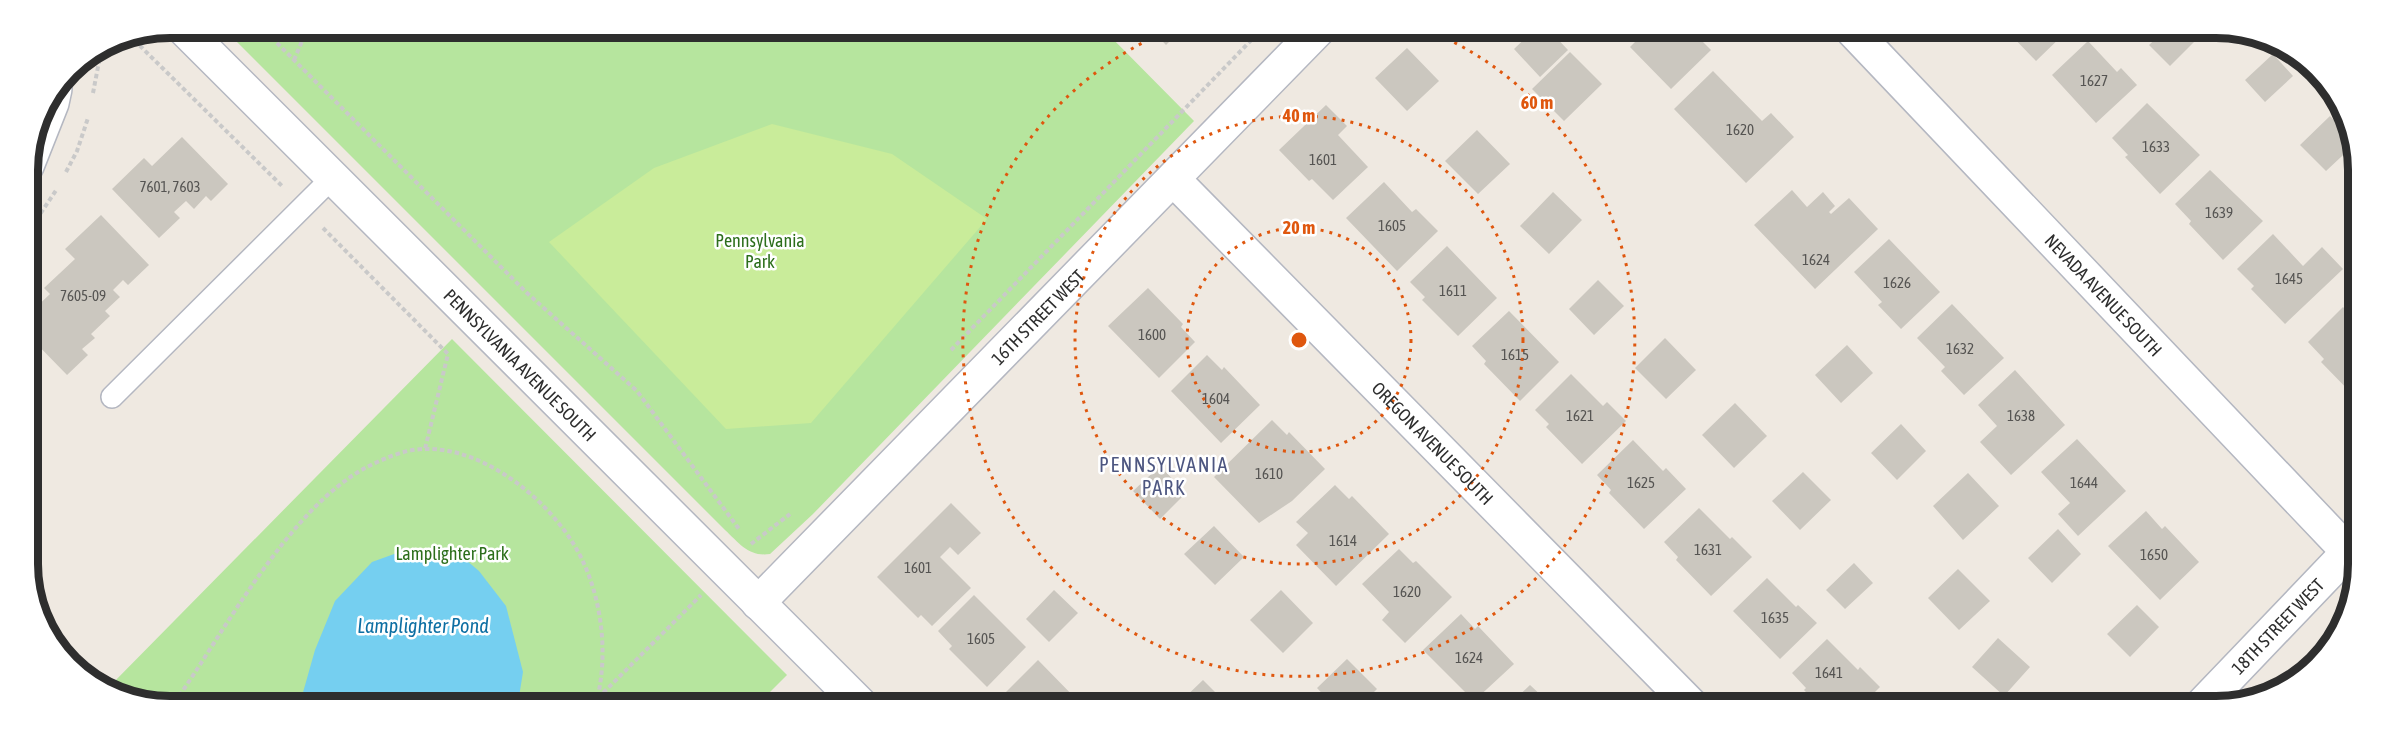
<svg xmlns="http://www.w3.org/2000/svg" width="2386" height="734" viewBox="0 0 2386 734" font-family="'Asap Condensed',sans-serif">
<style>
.green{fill:#b6e59e}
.pitch{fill:#c9ec9a}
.water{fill:#75cff0}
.building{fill:#cbc7bf}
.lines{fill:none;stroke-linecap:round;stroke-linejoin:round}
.lane-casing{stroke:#b4b7c1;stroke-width:24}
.street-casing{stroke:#b4b7c1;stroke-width:36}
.path{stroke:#c9c9c9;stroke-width:4;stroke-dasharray:4.5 3;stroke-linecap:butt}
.lane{stroke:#fff;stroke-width:21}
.street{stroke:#fff;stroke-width:33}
.ring{fill:none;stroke:#df570e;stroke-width:3;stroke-dasharray:3 6}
.labels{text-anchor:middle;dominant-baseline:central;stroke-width:5;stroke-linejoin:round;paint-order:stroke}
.number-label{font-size:15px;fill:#555452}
.park-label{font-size:18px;fill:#2c6e1b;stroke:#fff}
.street-label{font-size:18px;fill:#2e2e2e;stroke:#fff}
.neighbourhood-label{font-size:20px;letter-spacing:1.5px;fill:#4d5680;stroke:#fff}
.water-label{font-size:20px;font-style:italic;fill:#0d6fa3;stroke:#fff}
.rim{fill:none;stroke:#2e2e2e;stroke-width:8}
.centre{fill:#df570e;stroke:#fff;stroke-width:3}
.ring-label{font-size:18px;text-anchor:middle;font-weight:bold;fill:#df570e;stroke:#fff;stroke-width:5;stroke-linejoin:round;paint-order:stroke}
</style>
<rect width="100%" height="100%" fill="#efe9e1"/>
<!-- green -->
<path class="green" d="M 222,27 L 1103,29 L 1194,121 L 813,514 L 770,554 C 749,557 740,544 725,530 Z
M 452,339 L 787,675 L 758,704 L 133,702 L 109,687 Z"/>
<!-- pitch -->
<path class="pitch" d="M 772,124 L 892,154 L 987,219 L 811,423 L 726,429 L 549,242 L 654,168 Z"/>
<!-- water -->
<path class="water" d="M 408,549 L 453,549 L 479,571 L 506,606 L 523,672 L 518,703 L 300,703 L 315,650 L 335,601 L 372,562 Z"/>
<!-- building -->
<path class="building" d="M 1151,29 L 1182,29 L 1166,45 Z
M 1534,30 L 1549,30 L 1568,50 L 1540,77 L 1514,49 Z
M 1647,30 L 1691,30 L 1711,50 L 1671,89 L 1630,47 Z
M 2007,31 L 2067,31 L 2036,61 Z
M 2163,32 L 2190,32 L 2197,39 L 2170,66 L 2149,45 Z
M 2088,41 L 2117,72 L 2121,68 L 2137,85 L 2096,123 L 2052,75 Z
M 1407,48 L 1439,81 L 1407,111 L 1375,78 Z
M 1570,52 L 1602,84 L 1564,121 L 1532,89 Z
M 2273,54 L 2293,76 L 2265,102 L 2245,80 Z
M 1713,71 L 1762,121 L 1771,113 L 1794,137 L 1746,183 L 1674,109 Z
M 2147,103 L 2200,155 L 2160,194 L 2125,157 L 2128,155 L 2112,138 Z
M 1326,105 L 1347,126 L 1338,135 L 1368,167 L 1333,200 L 1312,179 L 1309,181 L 1279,150 Z
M 2330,116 L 2356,143 L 2326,171 L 2300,145 Z
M 1477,130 L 1510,164 L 1478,194 L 1445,161 Z
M 182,137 L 228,184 L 211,201 L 206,196 L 194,209 L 186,201 L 174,212 L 180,218 L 159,238 L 112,189 L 144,158 L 152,166 Z
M 2210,170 L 2263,221 L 2223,260 L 2189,224 L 2191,221 L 2175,204 Z
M 1384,182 L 1412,212 L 1416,209 L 1438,231 L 1397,271 L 1346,218 Z
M 1792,190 L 1807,207 L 1823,192 L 1835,206 L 1829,212 L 1831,214 L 1849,198 L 1878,229 L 1815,289 L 1754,225 Z
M 1553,192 L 1582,220 L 1549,254 L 1520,226 Z
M 101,215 L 149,265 L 128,285 L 123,280 L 113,290 L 120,297 L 105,311 L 110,316 L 91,334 L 95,338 L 82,349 L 88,355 L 67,375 L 28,335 L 28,315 L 50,294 L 44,288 L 75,259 L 65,249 Z
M 2273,234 L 2303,266 L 2322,247 L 2343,269 L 2285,324 L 2251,289 L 2254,286 L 2237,269 Z
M 1889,239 L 1940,292 L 1901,329 L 1878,305 L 1882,302 L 1854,272 Z
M 1447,246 L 1497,298 L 1458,336 L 1422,300 L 1425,297 L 1410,282 Z
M 1598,280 L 1624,306 L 1594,335 L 1569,309 Z
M 1148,288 L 1183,324 L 1181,327 L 1195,342 L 1159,378 L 1108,326 Z
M 1952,304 L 2004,358 L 1964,395 L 1941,371 L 1945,367 L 1917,338 Z
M 2343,307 L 2356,320 L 2355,397 L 2321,362 L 2324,359 L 2308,342 Z
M 1509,311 L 1559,362 L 1520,401 L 1484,364 L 1486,361 L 1472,346 Z
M 1665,338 L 1696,370 L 1666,399 L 1635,368 Z
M 1847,345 L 1873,373 L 1841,403 L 1815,375 Z
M 1207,355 L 1222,370 L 1224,367 L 1260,405 L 1221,443 L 1171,391 Z
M 2015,370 L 2065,425 L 2011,475 L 1980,442 L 1997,426 L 1978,405 Z
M 1571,374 L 1603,406 L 1607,402 L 1626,421 L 1582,464 L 1546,427 L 1549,424 L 1535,410 Z
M 1735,403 L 1767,436 L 1734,468 L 1702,435 Z
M 29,407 L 42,420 L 29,433 Z
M 1272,420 L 1287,435 L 1289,432 L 1325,469 L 1292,501 L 1259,523 L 1214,477 Z
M 1901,424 L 1926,451 L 1897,480 L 1871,453 Z
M 2077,439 L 2126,491 L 2078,536 L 2058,514 L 2070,503 L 2041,472 Z
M 1633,440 L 1663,471 L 1666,468 L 1686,489 L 1644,529 L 1609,493 L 1611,490 L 1597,475 Z
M 1160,466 L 1186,493 L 1160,519 L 1133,491 Z
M 1803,472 L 1831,500 L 1800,530 L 1772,501 Z
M 1968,473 L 1999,506 L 1963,540 L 1933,506 Z
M 1335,485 L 1349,499 L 1352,496 L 1389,534 L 1336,586 L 1296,545 L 1308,533 L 1296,522 Z
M 951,503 L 981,533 L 958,555 L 950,547 L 940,557 L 971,588 L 932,626 L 921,615 L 918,618 L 877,577 Z
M 1699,508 L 1730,539 L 1732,537 L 1752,557 L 1711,596 L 1676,560 L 1678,557 L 1664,542 Z
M 2146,511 L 2162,529 L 2165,526 L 2199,562 L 2160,600 L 2108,546 Z
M 1214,526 L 1244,557 L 1215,585 L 1184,554 Z
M 2058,529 L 2081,554 L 2052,583 L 2028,558 Z
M 1399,549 L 1413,563 L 1416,561 L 1452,597 L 1405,643 L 1382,620 L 1389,612 L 1362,584 Z
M 1854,563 L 1873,583 L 1845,609 L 1826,590 Z
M 1958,569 L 1990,601 L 1959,630 L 1928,598 Z
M 1767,578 L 1796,607 L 1798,605 L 1817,623 L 1780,659 L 1733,611 Z
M 1054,590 L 1078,613 L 1049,642 L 1026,619 Z
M 1281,590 L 1313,623 L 1283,653 L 1250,620 Z
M 974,595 L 1026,647 L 987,687 L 949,649 L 952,646 L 938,631 Z
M 2137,605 L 2159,627 L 2130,657 L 2107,634 Z
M 1461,614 L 1475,629 L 1478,626 L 1514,664 L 1474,701 L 1423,650 Z
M 1998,638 L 2030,667 L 2004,696 L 1972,667 Z
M 1827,639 L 1858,670 L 1860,667 L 1880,687 L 1861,706 L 1819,706 L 1804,690 L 1806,688 L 1792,673 Z
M 1347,659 L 1377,689 L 1361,705 L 1333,705 L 1317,688 Z
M 1038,660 L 1081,704 L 1010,704 L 1002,696 Z
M 1203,680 L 1228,705 L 1178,704 Z
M 1530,685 L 1545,699 L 1547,697 L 1556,705 L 1509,705 Z"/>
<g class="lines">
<defs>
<path id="lane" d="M 112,397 L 333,177"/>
<g id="street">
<path id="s1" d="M 182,27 L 860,704"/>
<path id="s2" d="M 1853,31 L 2354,558"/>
<path d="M 27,166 L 52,103 L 55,89"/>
<path id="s3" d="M 1174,180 L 1692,706"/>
<path id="s4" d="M 758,603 L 1318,30"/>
<path id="s5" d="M 2200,707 L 2354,546"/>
</g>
</defs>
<!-- lane casing -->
<use href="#lane" class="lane-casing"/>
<!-- street casing -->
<use href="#street" class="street-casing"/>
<!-- path -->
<path class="path" d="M 261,27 L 527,293 L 637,391 L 739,529
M 129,35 L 282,186
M 294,60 L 308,27
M 93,93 L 102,46
M 66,172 L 77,151 L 88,118
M 323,228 L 448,354 L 425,449
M 28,232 L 57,189
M 951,350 L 1262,29
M 751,544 L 790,514
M 598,698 L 701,595
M 175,702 C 225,631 288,510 365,468 C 383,459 404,449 425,449 C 489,447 561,509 585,566 C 603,607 608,660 596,703"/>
<!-- lane -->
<use href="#lane" class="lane"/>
<!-- street -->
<use href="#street" class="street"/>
</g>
<!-- distance rings -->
<g class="ring">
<circle cx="1299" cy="340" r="112"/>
<circle cx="1299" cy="340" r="224"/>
<path d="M1430 31A336 336 0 1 1 1170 30"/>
</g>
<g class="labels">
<!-- number labels -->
<g class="number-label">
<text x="2094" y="80">1627</text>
<text x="1740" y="129">1620</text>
<text x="2156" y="146">1633</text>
<text x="1323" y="159">1601</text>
<text x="170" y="186">7601, 7603</text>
<text x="2219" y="212">1639</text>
<text x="1392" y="225">1605</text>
<text x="1816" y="259">1624</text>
<text x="2289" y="278">1645</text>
<text x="1897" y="282">1626</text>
<text x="1453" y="290">1611</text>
<text x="83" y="295">7605-09</text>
<text x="1152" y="334">1600</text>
<text x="1960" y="348">1632</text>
<text x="1515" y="354">1615</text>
<text x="1216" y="398">1604</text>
<text x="1580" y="415">1621</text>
<text x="2021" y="415">1638</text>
<text x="1269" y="473">1610</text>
<text x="1641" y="482">1625</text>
<text x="2084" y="482">1644</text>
<text x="1343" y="540">1614</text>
<text x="1708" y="549">1631</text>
<text x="2154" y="554">1650</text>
<text x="918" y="567">1601</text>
<text x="1407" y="591">1620</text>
<text x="1775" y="617">1635</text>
<text x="981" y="638">1605</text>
<text x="1469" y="657">1624</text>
<text x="1829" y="672">1641</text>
</g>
<!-- park labels -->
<g class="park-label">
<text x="760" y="240">Pennsylvania<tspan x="760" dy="21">Park</tspan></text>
<text x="452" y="553">Lamplighter Park</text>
</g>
<!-- street labels -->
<g class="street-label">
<text stroke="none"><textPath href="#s2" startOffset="364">NEVADA AVENUE SOUTH</textPath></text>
<text stroke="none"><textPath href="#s4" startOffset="400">16TH STREET WEST</textPath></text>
<text stroke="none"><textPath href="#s1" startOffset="478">PENNSYLVANIA AVENUE SOUTH</textPath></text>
<text stroke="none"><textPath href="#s3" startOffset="369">OREGON AVENUE SOUTH</textPath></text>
<text stroke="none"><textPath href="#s5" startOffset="112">18TH STREET WEST</textPath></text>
</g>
<!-- neighbourhood labels -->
<g class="neighbourhood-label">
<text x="1164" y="464">PENNSYLVANIA<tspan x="1164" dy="23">PARK</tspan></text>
</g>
<!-- water labels -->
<g class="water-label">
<text x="423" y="625">Lamplighter Pond</text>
</g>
</g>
<!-- crop -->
<path d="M0 0H2386V734H0ZM170 38H2216A132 132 0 0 1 2348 170V564A132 132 0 0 1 2216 696H170A132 132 0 0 1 38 564V170A132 132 0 0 1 170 38Z" fill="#fff" fill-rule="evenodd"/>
<path class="rim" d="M170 38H2216A132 132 0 0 1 2348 170V564A132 132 0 0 1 2216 696H170A132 132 0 0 1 38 564V170A132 132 0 0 1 170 38Z"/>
<circle cx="1299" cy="340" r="9" class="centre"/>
<g class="ring-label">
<text x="1537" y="109">60 m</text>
<text x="1299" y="122">40 m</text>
<text x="1299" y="234">20 m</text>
</g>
</svg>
